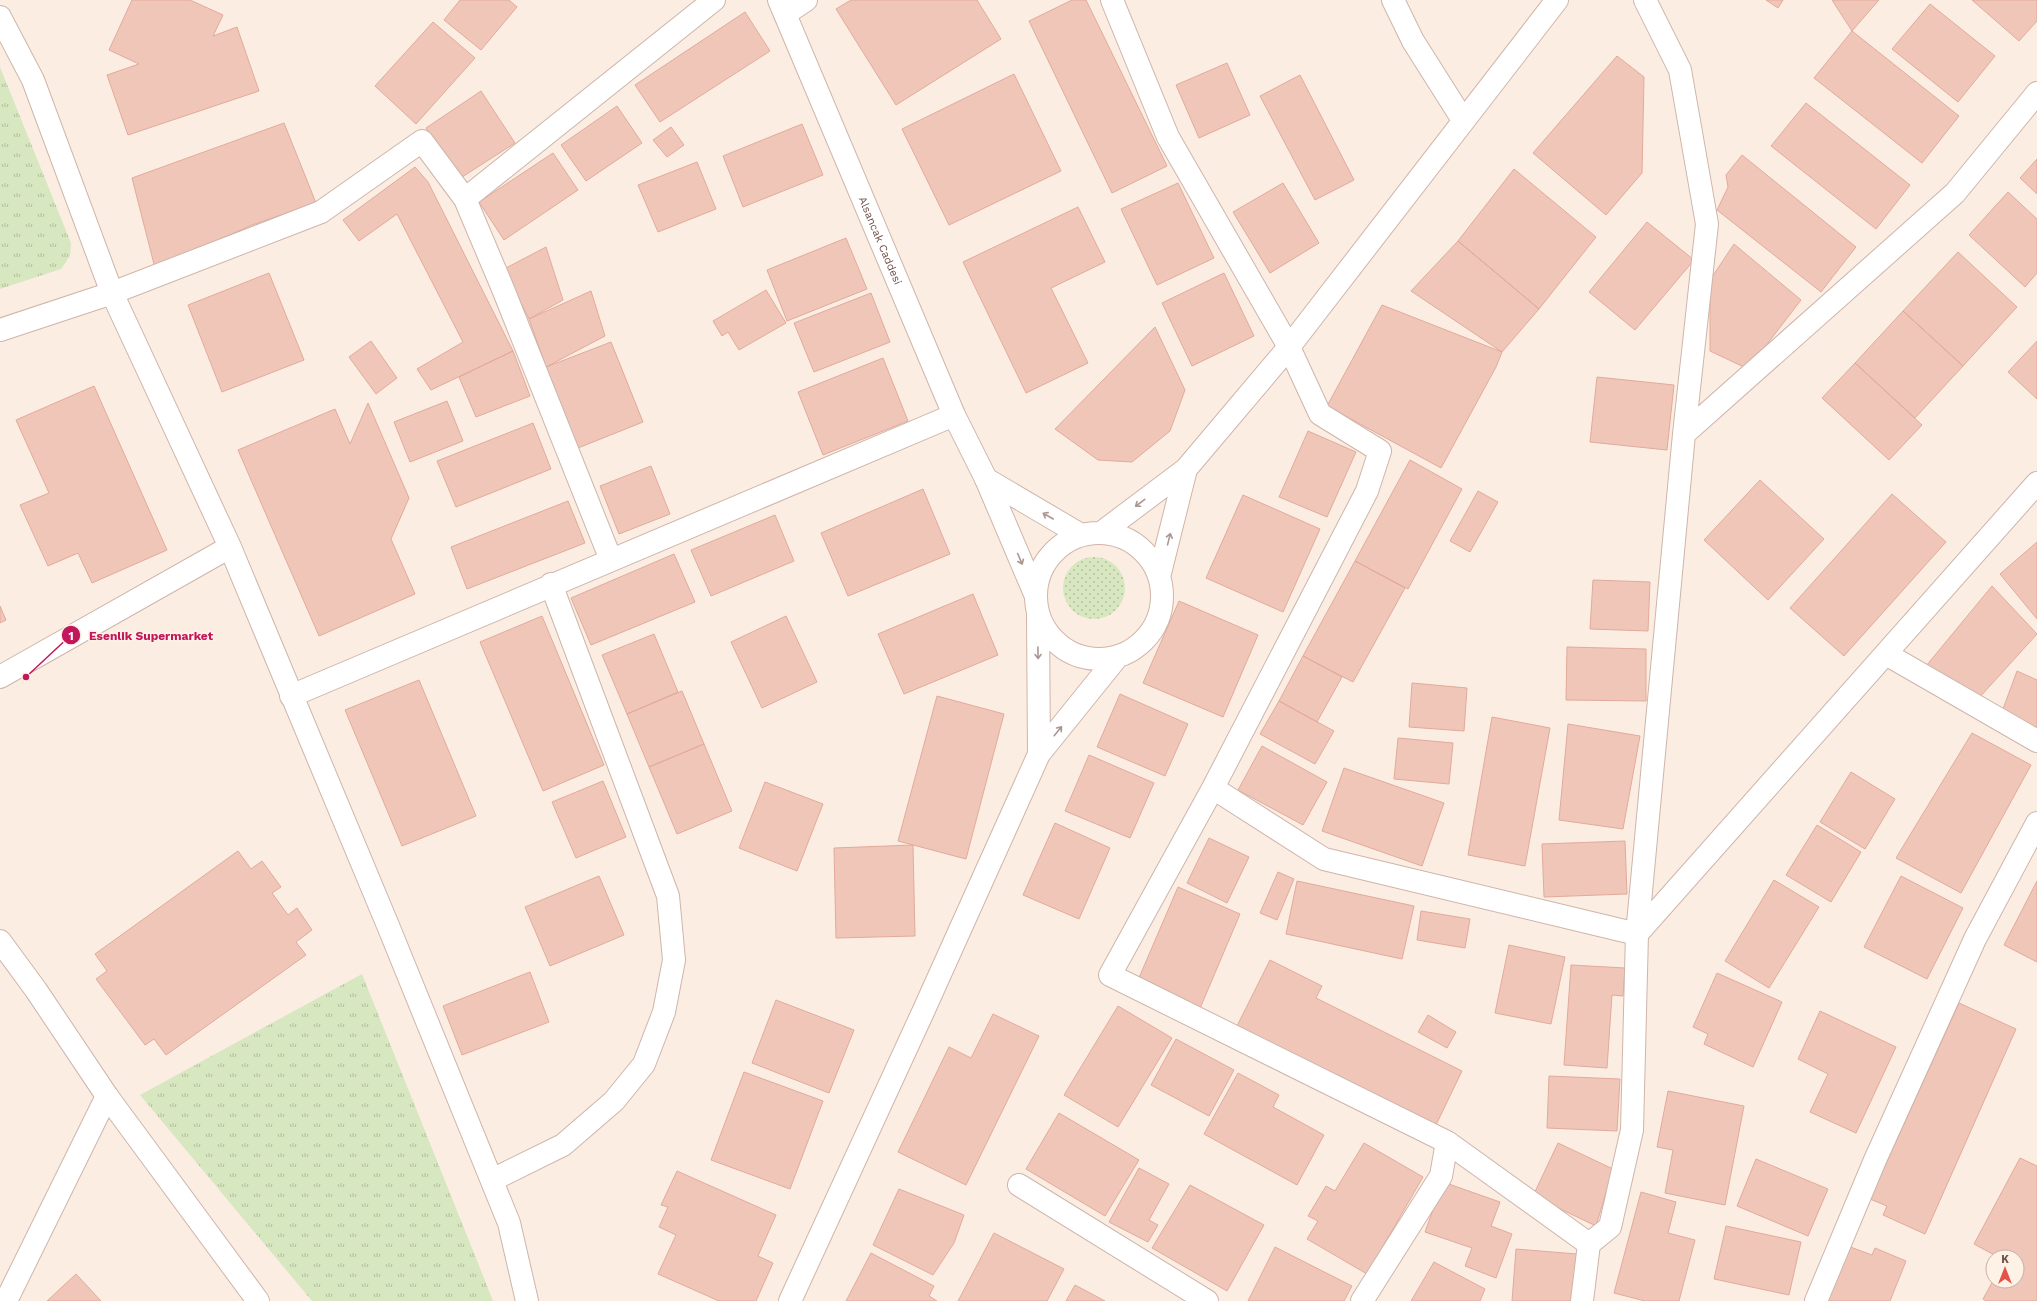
<svg xmlns="http://www.w3.org/2000/svg" width="2037" height="1301" viewBox="0 0 2037 1301" font-family="'Work Sans',sans-serif">
<style>
.grass{fill:url(#grass-dots)}
.park{fill:url(#park-tufts)}
.building{fill:#f0c6b9;stroke:#e2aa9a}
.lines{fill:none;stroke-linecap:round;stroke-linejoin:round}
.minor-casing{stroke:#ceb5ab;stroke-width:24}
.tertiary-casing{stroke:#ceb5ab;stroke-width:24}
.secondary-casing{stroke:#d1b4a8;stroke-width:24}
.minor{stroke:#fff;stroke-width:22}
.tertiary{stroke:#fff;stroke-width:22}
.secondary{stroke:#fff;stroke-width:22}
.oneway{stroke:#aa9792}
.labels{text-anchor:middle;dominant-baseline:central;stroke-width:3.5;stroke-linejoin:round;paint-order:stroke}
.street-label{font-size:11px;fill:#715149;stroke:#fef1e6}
.leader{fill:none;stroke:#c2185b;stroke-width:1.5}
.callout-dot{fill:#c2185b;stroke:#fef1e6;stroke-width:1.5}
.mark-label{font-size:12px;text-anchor:middle;font-weight:bold;fill:#fff}
.callout-label{font-size:12px;text-anchor:middle;font-weight:bold;fill:#c2185b;stroke:#fef1e6;stroke-width:3.5;stroke-linejoin:round;paint-order:stroke}
</style>
<defs>
<pattern id="grass-dots" width="8" height="8" patternUnits="userSpaceOnUse"><rect width="8" height="8" fill="#d7e8c0"/><path d="M2 2h.1M6 6h.1" fill="none" stroke="#b3be9e" stroke-width="1.8" stroke-linecap="round"/></pattern>
<pattern id="park-tufts" width="24" height="20" patternUnits="userSpaceOnUse"><rect width="24" height="20" fill="#d7e8c0"/><path d="M3 7l-1-3M5 7V3M7 7l1-3M15 17l-1-3M17 17v-4M19 17l1-3" fill="none" stroke="#b3be9e"/></pattern>
</defs>
<rect width="100%" height="100%" fill="#fbede1"/>
<!-- grass -->
<path class="grass" d="M1063 588a31 31 0 1 1 62 0a31 31 0 1 1-62 0Z"/>
<!-- park -->
<path class="park" d="M 0,67 L 71,243 L 70,256 L 61,269 L 0,289 Z
M 362,974 L 482,1273 L 493,1301 L 312,1301 L 140,1095 Z"/>
<!-- building -->
<path class="building" d="M 132,0 L 190,0 L 223,15 L 213,36 L 237,27 L 259,91 L 128,135 L 107,75 L 139,64 L 109,50 Z
M 460,0 L 509,0 L 517,7 L 481,50 L 444,20 Z
M 851,0 L 977,0 L 1001,39 L 896,105 L 836,9 Z
M 1072,0 L 1086,0 L 1167,166 L 1112,193 L 1029,21 Z
M 1766,0 L 1783,0 L 1778,8 Z
M 1832,0 L 1879,0 L 1852,31 Z
M 1972,0 L 2037,0 L 2037,21 L 2019,41 Z
M 1930,4 L 1995,56 L 1958,102 L 1892,49 Z
M 745,12 L 770,51 L 660,122 L 635,85 Z
M 433,22 L 475,58 L 416,124 L 375,86 Z
M 1852,31 L 1959,116 L 1922,163 L 1814,78 Z
M 1617,56 L 1644,77 L 1642,173 L 1606,215 L 1533,153 Z
M 1227,63 L 1250,115 L 1199,138 L 1176,85 Z
M 1014,74 L 1061,171 L 949,225 L 902,129 Z
M 1300,75 L 1354,180 L 1315,200 L 1260,96 Z
M 481,91 L 515,143 L 459,179 L 426,128 Z
M 1806,103 L 1910,185 L 1876,229 L 1771,146 Z
M 617,106 L 642,143 L 586,181 L 561,145 Z
M 284,123 L 316,203 L 252,225 L 155,268 L 132,178 Z
M 802,124 L 823,175 L 743,207 L 723,156 Z
M 671,127 L 684,145 L 667,157 L 653,140 Z
M 553,153 L 578,190 L 504,240 L 479,202 Z
M 1742,155 L 1856,247 L 1821,292 L 1717,210 L 1728,187 L 1726,175 Z
M 2037,159 L 2037,194 L 2020,178 Z
M 697,162 L 716,209 L 658,232 L 638,185 Z
M 415,167 L 428,182 L 513,351 L 431,390 L 417,369 L 463,342 L 397,214 L 359,241 L 343,220 Z
M 1514,169 L 1596,237 L 1539,309 L 1458,241 Z
M 1178,183 L 1214,258 L 1157,285 L 1121,209 Z
M 1283,183 L 1319,243 L 1270,273 L 1233,212 Z
M 2008,192 L 2037,219 L 2037,273 L 2025,287 L 1969,235 Z
M 1078,207 L 1105,262 L 1051,288 L 1088,363 L 1026,393 L 963,262 Z
M 1647,222 L 1694,260 L 1635,330 L 1589,292 Z
M 846,238 L 867,289 L 787,321 L 767,270 Z
M 1458,241 L 1539,309 L 1502,352 L 1411,291 Z
M 1734,244 L 1801,300 L 1748,369 L 1710,351 L 1710,280 Z
M 546,247 L 563,300 L 529,319 L 504,269 Z
M 1958,252 L 2017,307 L 1963,366 L 1903,311 Z
M 269,273 L 304,360 L 222,392 L 188,305 Z
M 1224,273 L 1254,336 L 1192,366 L 1162,303 Z
M 766,290 L 786,323 L 739,350 L 728,332 L 722,336 L 713,321 Z
M 591,291 L 605,336 L 546,367 L 529,319 Z
M 871,293 L 890,342 L 814,372 L 794,323 Z
M 1382,305 L 1502,352 L 1496,367 L 1441,468 L 1327,406 Z
M 1903,311 L 1963,366 L 1915,418 L 1855,363 Z
M 1155,327 L 1185,390 L 1170,431 L 1132,462 L 1098,460 L 1055,429 Z
M 371,341 L 397,378 L 376,394 L 349,357 Z
M 2037,341 L 2037,399 L 2008,372 Z
M 611,342 L 643,422 L 578,448 L 546,367 Z
M 513,351 L 530,396 L 476,417 L 459,377 Z
M 883,358 L 908,421 L 823,455 L 798,392 Z
M 1855,363 L 1922,425 L 1889,460 L 1822,398 Z
M 1597,377 L 1674,385 L 1667,450 L 1590,442 Z
M 94,386 L 167,550 L 92,583 L 78,553 L 48,566 L 20,505 L 49,493 L 16,420 Z
M 447,401 L 463,441 L 410,462 L 394,422 Z
M 368,403 L 409,498 L 391,539 L 415,594 L 319,636 L 238,450 L 335,409 L 350,444 Z
M 533,423 L 551,469 L 456,507 L 437,461 Z
M 1308,431 L 1356,452 L 1327,517 L 1279,497 Z
M 1410,460 L 1462,489 L 1408,589 L 1355,561 Z
M 651,466 L 670,514 L 619,534 L 600,486 Z
M 1760,480 L 1824,539 L 1768,600 L 1704,540 Z
M 923,489 L 950,554 L 848,596 L 821,533 Z
M 1478,491 L 1498,502 L 1470,552 L 1450,541 Z
M 1892,494 L 1946,542 L 1844,656 L 1790,608 Z
M 1243,495 L 1320,529 L 1283,612 L 1206,578 Z
M 568,501 L 585,543 L 467,589 L 451,547 Z
M 775,515 L 794,561 L 711,596 L 691,550 Z
M 2037,542 L 2037,619 L 2000,574 Z
M 674,554 L 695,602 L 591,645 L 571,598 Z
M 1355,561 L 1405,588 L 1353,682 L 1303,656 Z
M 1593,580 L 1650,582 L 1648,631 L 1590,629 Z
M 1992,586 L 2037,634 L 1979,698 L 1926,666 Z
M 973,594 L 998,655 L 904,694 L 878,634 Z
M 1179,601 L 1258,635 L 1223,717 L 1143,683 Z
M 0,606 L 6,620 L 0,623 Z
M 542,616 L 604,765 L 543,791 L 480,642 Z
M 786,616 L 817,682 L 762,708 L 731,642 Z
M 654,634 L 678,692 L 627,714 L 602,655 Z
M 1567,647 L 1646,649 L 1646,701 L 1566,700 Z
M 1303,656 L 1342,677 L 1317,722 L 1279,701 Z
M 2017,671 L 2037,680 L 2037,729 L 2003,709 Z
M 419,680 L 476,816 L 402,846 L 345,710 Z
M 1412,683 L 1467,688 L 1464,731 L 1409,727 Z
M 682,691 L 704,744 L 649,767 L 627,714 Z
M 1120,694 L 1188,724 L 1165,776 L 1097,747 Z
M 937,696 L 1004,714 L 966,859 L 898,841 Z
M 1279,701 L 1334,731 L 1315,764 L 1260,734 Z
M 1492,717 L 1550,728 L 1525,866 L 1468,855 Z
M 1568,724 L 1640,736 L 1623,829 L 1559,820 Z
M 1972,733 L 2031,765 L 1961,893 L 1896,858 Z
M 1398,738 L 1453,743 L 1449,784 L 1394,779 Z
M 704,744 L 732,811 L 677,834 L 649,767 Z
M 1262,746 L 1327,782 L 1303,825 L 1238,790 Z
M 1089,755 L 1154,783 L 1130,838 L 1065,811 Z
M 1344,768 L 1444,803 L 1422,866 L 1322,831 Z
M 1851,772 L 1895,799 L 1865,849 L 1820,822 Z
M 603,781 L 626,837 L 576,858 L 552,802 Z
M 765,782 L 823,804 L 797,871 L 739,848 Z
M 1055,823 L 1110,848 L 1079,919 L 1023,895 Z
M 1817,825 L 1861,852 L 1831,902 L 1786,875 Z
M 1209,838 L 1249,857 L 1227,903 L 1187,883 Z
M 1625,841 L 1627,894 L 1544,897 L 1542,844 Z
M 913,845 L 915,936 L 836,938 L 834,848 Z
M 238,851 L 251,869 L 262,861 L 281,887 L 272,893 L 288,915 L 297,908 L 312,930 L 296,942 L 306,955 L 166,1055 L 154,1039 L 145,1045 L 96,979 L 107,971 L 95,954 Z
M 1278,872 L 1294,879 L 1277,920 L 1260,913 Z
M 599,876 L 624,935 L 550,966 L 525,907 Z
M 1901,876 L 1963,908 L 1927,979 L 1864,947 Z
M 1774,880 L 1819,907 L 1769,988 L 1725,961 Z
M 1297,881 L 1414,906 L 1402,959 L 1286,934 Z
M 2037,881 L 2037,962 L 2004,945 Z
M 1178,887 L 1240,914 L 1198,1013 L 1135,987 Z
M 1421,911 L 1470,919 L 1465,948 L 1417,940 Z
M 1509,945 L 1565,957 L 1551,1024 L 1495,1013 Z
M 1270,960 L 1322,986 L 1316,998 L 1462,1071 L 1435,1127 L 1236,1028 Z
M 1571,965 L 1625,968 L 1623,996 L 1612,995 L 1607,1068 L 1564,1065 Z
M 530,972 L 549,1022 L 462,1055 L 443,1006 Z
M 1717,973 L 1782,1002 L 1753,1067 L 1704,1044 L 1708,1034 L 1693,1027 Z
M 776,1000 L 854,1030 L 829,1093 L 752,1063 Z
M 1959,1003 L 2016,1029 L 1925,1234 L 1883,1215 L 1887,1206 L 1870,1199 Z
M 1118,1006 L 1172,1038 L 1118,1127 L 1064,1095 Z
M 1820,1011 L 1896,1047 L 1856,1133 L 1810,1112 L 1828,1074 L 1798,1059 Z
M 993,1014 L 1039,1036 L 966,1185 L 898,1152 L 949,1047 L 971,1058 Z
M 1428,1015 L 1456,1032 L 1447,1048 L 1418,1032 Z
M 1176,1039 L 1234,1070 L 1209,1116 L 1151,1085 Z
M 744,1072 L 823,1101 L 790,1189 L 711,1160 Z
M 1238,1073 L 1279,1095 L 1273,1107 L 1324,1135 L 1297,1185 L 1204,1134 Z
M 1549,1076 L 1620,1079 L 1617,1131 L 1547,1128 Z
M 1668,1091 L 1744,1106 L 1725,1205 L 1665,1193 L 1673,1150 L 1657,1147 Z
M 1059,1113 L 1139,1160 L 1105,1216 L 1026,1169 Z
M 1364,1143 L 1423,1177 L 1367,1274 L 1307,1239 L 1318,1221 L 1308,1216 L 1326,1186 L 1335,1191 Z
M 1558,1143 L 1613,1169 L 1596,1226 L 1533,1196 Z
M 2020,1158 L 2037,1166 L 2037,1301 L 1986,1301 L 1983,1299 L 1993,1281 L 2017,1281 L 2017,1257 L 1998,1257 L 1974,1244 Z
M 1756,1159 L 1828,1189 L 1808,1236 L 1737,1206 Z
M 1139,1168 L 1169,1184 L 1149,1220 L 1158,1225 L 1148,1242 L 1109,1222 Z
M 677,1171 L 776,1215 L 758,1256 L 773,1263 L 756,1301 L 719,1301 L 658,1274 L 676,1235 L 659,1227 L 668,1207 L 661,1205 Z
M 1443,1182 L 1500,1202 L 1491,1226 L 1512,1234 L 1496,1278 L 1465,1266 L 1472,1248 L 1425,1232 Z
M 1190,1185 L 1264,1225 L 1227,1291 L 1152,1248 Z
M 899,1189 L 964,1215 L 954,1243 L 933,1275 L 873,1245 Z
M 1641,1192 L 1676,1202 L 1668,1233 L 1695,1240 L 1679,1301 L 1645,1301 L 1614,1293 Z
M 1726,1226 L 1801,1242 L 1789,1295 L 1714,1279 Z
M 994,1233 L 1064,1269 L 1047,1301 L 958,1301 Z
M 1845,1245 L 1872,1255 L 1875,1248 L 1906,1261 L 1890,1301 L 1822,1301 Z
M 1275,1247 L 1352,1286 L 1344,1301 L 1248,1301 Z
M 1516,1249 L 1577,1254 L 1573,1301 L 1512,1301 Z
M 871,1253 L 934,1286 L 929,1296 L 937,1301 L 846,1301 Z
M 1434,1262 L 1485,1289 L 1480,1301 L 1411,1301 Z
M 76,1274 L 101,1301 L 47,1301 Z
M 1075,1285 L 1105,1301 L 1066,1301 Z"/>
<g class="lines">
<defs>
<path id="minor" d="M 1112,0 L 1168,137 L 1289,347 L 1320,414 L 1380,451 L 1367,491 L 1213,788 L 1110,975 L 1447,1142 L 1441,1176 L 1362,1301
M 1393,0 L 1413,41 L 1463,120
M 1645,0 L 1680,70 L 1707,224 L 1684,434
M 785,14 L 806,0
M 0,17 L 33,80 L 112,293 L 321,212 L 422,141 L 465,199
M 0,330 L 112,293 L 230,547 L 389,928 L 509,1223 L 527,1301
M 611,560 L 503,289 L 465,199 L 714,0
M 1886,654 L 2037,741
M 0,677 L 230,547
M 291,696 L 954,415
M 1213,788 L 1324,859 L 1637,934 L 1684,434 L 1955,193 L 2037,93
M 1447,1142 L 1589,1244
M 492,1180 L 563,1145 L 614,1101 L 644,1064 L 664,1012 L 674,960 L 668,896 L 551,584
M 1019,1185 L 1207,1301
M 6,1301 L 107,1096
M 1582,1301 L 1589,1244 L 1610,1227 L 1632,1130 L 1637,934 L 2037,483
M 1816,1301 L 1875,1160 L 1975,939 L 2037,823"/>
<g id="tertiary">
<path id="s1" d="M 779,0 L 954,415 L 986,479"/>
<path d="M 1035,594 L 986,479 L 1081,535"/>
<path d="M 0,941 L 36,990 L 107,1096 L 258,1301"/>
</g>
<path id="secondary" d="M 1186,469 L 1289,347 L 1557,0
M 1101,533 L 1186,469 L 1159,577
M1036 596a63 63 0 1 1 126 0a63 63 0 1 1-126 0Z
M 1038,616 L 1039,754 L 1118,656
M 790,1301 L 923,1012 L 1039,754"/>
</defs>
<!-- minor casing -->
<use href="#minor" class="minor-casing"/>
<!-- tertiary casing -->
<use href="#tertiary" class="tertiary-casing"/>
<!-- secondary casing -->
<use href="#secondary" class="secondary-casing"/>
<!-- minor -->
<use href="#minor" class="minor"/>
<!-- tertiary -->
<use href="#tertiary" class="tertiary"/>
<!-- secondary -->
<use href="#secondary" class="secondary"/>
</g>
<!-- one-way arrows -->
<defs><path id="oneway-shaft" d="M-6 0H5M1.5-3L5.5 0L1.5 3" fill="none" stroke-width="1.6" stroke-linecap="round" stroke-linejoin="round"/></defs>
<g class="oneway">
<use href="#oneway-shaft" transform="translate(1140 503) rotate(143)"/>
<use href="#oneway-shaft" transform="translate(1048 516) rotate(-150)"/>
<use href="#oneway-shaft" transform="translate(1169 539) rotate(-76)"/>
<use href="#oneway-shaft" transform="translate(1020 559) rotate(67)"/>
<use href="#oneway-shaft" transform="translate(1038 653) rotate(89)"/>
<use href="#oneway-shaft" transform="translate(1058 731) rotate(-51)"/>
</g>
<g class="labels">
<!-- street labels -->
<g class="street-label">
<text stroke="none"><textPath href="#s1" startOffset="261">Alsancak Caddesi</textPath></text>
</g>
</g>
<!-- callouts -->
<path class="leader" d="M26 677L71 635"/>
<g class="callout-dot">
<circle cx="26" cy="677" r="4"/>
<circle cx="71" cy="635" r="10"/>
</g>
<g class="mark-label">
<text x="71" y="640">1</text>
</g>
<g class="callout-label">
<text x="151" y="640">Esenlik Supermarket</text>
</g>
<!-- north arrow -->
<g transform="translate(2005 1269)"><circle r="19" fill="#fef1e6" stroke="#c6b1a7"/>
<path d="M0-3L7 15L0 10L-7 15Z" fill="#e25349"/>
<text y="-6" font-size="11" font-weight="bold" text-anchor="middle" fill="#715149">K</text>
</g>
</svg>
